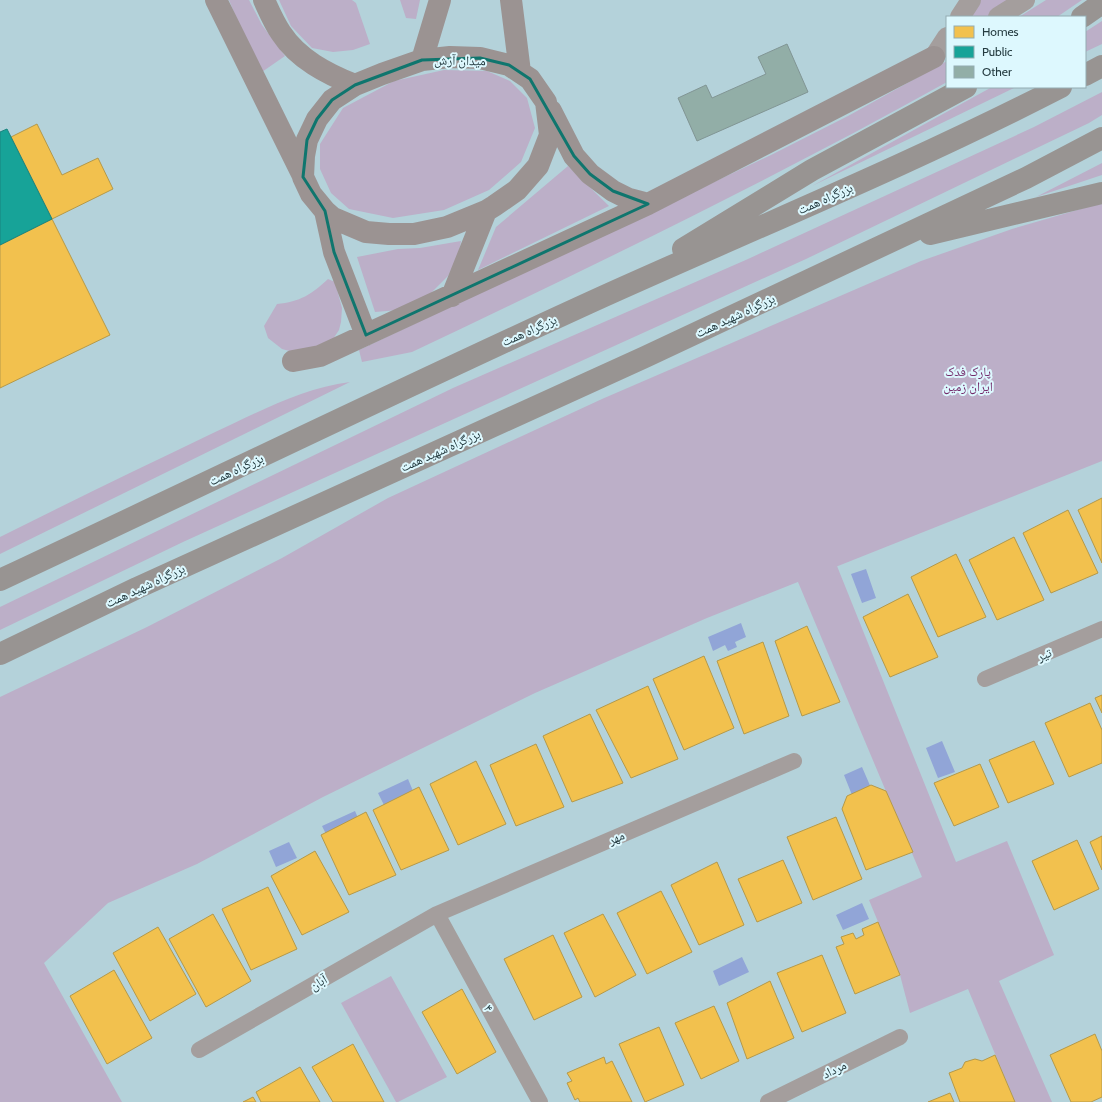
<svg xmlns="http://www.w3.org/2000/svg" width="1102" height="1102" viewBox="0 0 1102 1102" font-family="Cabin,'Noto Naskh Arabic',sans-serif">
<style>
.green{fill:#bcafc8}
.water{fill:#91a5d7}
.homes{fill:#f2c14e;stroke:#b4994a}
.public{fill:#17a398;stroke:#1b847e}
.building{fill:#92aea7;stroke:#819594}
.lines{fill:none;stroke-linecap:round;stroke-linejoin:round}
.minor{stroke:#a49e9d;stroke-width:16}
.tertiary{stroke:#a49e9d;stroke-width:20}
.secondary{stroke:#9b9392;stroke-width:22}
.trunk{stroke:#989492;stroke-width:22}
.marked{fill:none;stroke:#0f766e;stroke-width:3;stroke-linejoin:round}
.labels{text-anchor:middle;dominant-baseline:central;stroke-width:4;stroke-linejoin:round;paint-order:stroke}
.street-label{font-size:13px;fill:#243b40;stroke:#ddf8fe}
.park-label{font-size:13px;fill:#732969;stroke:#ddf8fe}
</style>
<rect width="100%" height="100%" fill="#b4d2da"/>
<!-- green -->
<path class="green" d="M 229,0 L 249,0 L 262,25 L 285,56 L 259,74 Z
M 279,0 L 352,0 L 356,3 L 370,44 L 353,50 L 333,52 L 312,48 L 291,26 Z
M 400,0 L 420,0 L 416,19 L 406,18 Z
M 980,0 L 1013,0 L 986,17 L 969,17 Z
M 1046,0 L 1082,0 L 1057,17 L 1019,17 Z
M 1102,21 L 1102,44 L 1085,52 L 1085,32 Z
M 947,61 L 947,82 C 773,179 593,266 412,352 L 362,362 L 359,350 L 771,155 L 848,116 Z
M 444,70 L 487,71 L 510,81 L 527,98 L 535,128 L 521,162 L 489,190 L 444,210 L 393,218 L 349,209 L 331,193 L 320,169 L 320,144 L 343,108 L 394,81 Z
M 992,87 L 1016,87 L 812,186 Z
M 1102,92 L 1102,115 L 1089,123 L 806,259 L 183,542 L 0,630 L 0,607 L 453,388 L 748,259 L 1034,127 Z
M 1102,163 L 1102,175 L 1036,197 Z
M 568,166 L 609,206 L 478,270 L 496,227 Z
M 1102,204 L 1102,461 L 707,618 L 535,693 L 323,797 L 197,864 L 108,903 L 44,963 L 122,1102 L 0,1102 L 0,697 L 147,627 L 282,558 L 388,498 L 602,399 L 921,261 L 1012,229 L 1091,206 Z
M 461,241 L 458,257 L 448,276 L 427,297 L 398,310 L 375,312 L 357,257 L 398,249 L 420,248 Z
M 328,279 L 335,282 L 342,308 L 341,322 L 339,330 L 333,339 L 319,347 L 293,352 L 282,349 L 268,338 L 264,326 L 277,304 C 300,302 312,294 328,279 Z
M 350,382 L 0,554 L 0,537 C 70,502 140,468 211,434 C 255,414 301,388 350,382 Z
M 837,566 L 956,862 L 1007,841 L 1054,955 L 999,981 L 1052,1102 L 1015,1102 L 968,989 L 910,1013 L 900,975 L 869,900 L 922,877 L 798,582 Z
M 391,976 L 447,1077 L 398,1102 L 396,1102 L 341,1003 Z"/>
<!-- water -->
<path class="water" d="M 866,569 L 876,598 L 862,603 L 851,574 Z
M 741,623 L 746,637 L 735,642 L 737,647 L 728,651 L 725,645 L 713,651 L 708,637 Z
M 942,741 L 955,772 L 938,778 L 926,748 Z
M 862,767 L 875,797 L 856,805 L 844,775 Z
M 408,779 L 413,791 L 384,805 L 378,793 Z
M 355,811 L 361,825 L 329,840 L 322,826 Z
M 289,842 L 297,858 L 276,867 L 269,851 Z
M 862,903 L 869,919 L 843,930 L 836,915 Z
M 742,957 L 749,972 L 719,986 L 713,971 Z"/>
<!-- homes -->
<path class="homes" d="M 37,124 L 62,175 L 98,158 L 113,189 L 52,219 L 11,137 Z
M 52,219 L 110,335 L 0,388 L 0,245 Z
M 1102,498 L 1102,563 L 1078,510 Z
M 1068,510 L 1098,573 L 1051,593 L 1023,533 Z
M 1014,537 L 1044,600 L 997,620 L 969,560 Z
M 956,554 L 986,617 L 938,637 L 911,577 Z
M 908,594 L 938,657 L 890,677 L 863,617 Z
M 807,626 L 840,702 L 802,716 L 775,641 Z
M 763,642 L 789,716 L 744,734 L 717,661 Z
M 704,656 L 734,728 L 684,750 L 653,679 Z
M 648,686 L 678,759 L 631,778 L 596,710 Z
M 1102,695 L 1102,713 L 1095,698 Z
M 1090,703 L 1102,730 L 1102,763 L 1069,777 L 1045,723 Z
M 590,714 L 623,783 L 572,802 L 543,736 Z
M 1034,741 L 1054,784 L 1008,803 L 989,760 Z
M 536,744 L 564,807 L 516,826 L 490,765 Z
M 476,761 L 506,824 L 458,845 L 430,784 Z
M 980,764 L 999,807 L 954,826 L 934,783 Z
M 871,785 L 886,791 L 913,852 L 866,870 L 842,809 L 847,796 Z
M 419,787 L 449,850 L 401,870 L 373,810 Z
M 366,812 L 396,875 L 349,895 L 321,835 Z
M 836,817 L 862,879 L 813,900 L 787,837 Z
M 1102,836 L 1102,870 L 1090,842 Z
M 1077,840 L 1099,889 L 1054,910 L 1032,861 Z
M 315,851 L 349,912 L 302,935 L 271,876 Z
M 783,860 L 802,903 L 757,922 L 738,879 Z
M 717,862 L 744,925 L 699,945 L 671,885 Z
M 268,887 L 297,949 L 251,970 L 222,909 Z
M 661,891 L 692,952 L 647,974 L 617,913 Z
M 213,914 L 251,981 L 206,1007 L 169,939 Z
M 603,914 L 636,975 L 595,997 L 564,933 Z
M 878,922 L 900,975 L 855,994 L 836,947 L 844,944 L 841,937 L 853,933 L 856,939 L 864,935 L 862,929 Z
M 158,927 L 196,994 L 150,1021 L 113,953 Z
M 553,935 L 582,997 L 534,1020 L 504,959 Z
M 822,955 L 846,1013 L 802,1032 L 777,973 Z
M 114,970 L 152,1038 L 107,1064 L 70,996 Z
M 770,981 L 794,1038 L 747,1059 L 727,1003 Z
M 462,989 L 496,1052 L 457,1074 L 422,1012 Z
M 714,1006 L 739,1061 L 701,1079 L 675,1023 Z
M 659,1027 L 684,1085 L 645,1102 L 619,1044 Z
M 1095,1034 L 1102,1051 L 1102,1097 L 1091,1102 L 1071,1102 L 1050,1055 Z
M 353,1044 L 384,1102 L 333,1102 L 312,1067 Z
M 995,1055 L 1015,1102 L 960,1102 L 949,1073 L 962,1068 L 965,1062 L 975,1059 L 982,1061 Z
M 604,1057 L 606,1064 L 612,1061 L 632,1102 L 580,1102 L 578,1098 L 575,1100 L 567,1083 L 572,1081 L 567,1073 Z
M 300,1067 L 320,1102 L 261,1102 L 256,1092 Z
M 950,1093 L 954,1102 L 928,1102 Z
M 253,1097 L 256,1102 L 243,1102 Z"/>
<!-- public -->
<path class="public" d="M 7,129 L 52,219 L 0,245 L 0,132 Z"/>
<!-- building -->
<path class="building" d="M 787,44 L 808,92 L 697,141 L 678,98 L 706,85 L 712,98 L 766,74 L 758,57 Z"/>
<g class="lines">
<!-- minor -->
<path class="minor" d="M 985,679 L 1102,629
M 437,914 L 540,1102
M 199,1050 L 437,914 L 794,761
M 768,1102 L 900,1037"/>
<!-- tertiary -->
<path class="tertiary" d="M 960,17 L 971,0
M 998,17 L 1025,0
M 934,57 L 947,37"/>
<!-- secondary -->
<path class="secondary" d="M 216,0 L 303,176
M 264,0 C 269,11 274,23 281,33 C 298,59 327,74 355,85
M 511,0 L 520,72
M 450,57 L 480,58 L 509,65 L 530,79 L 546,102 L 550,135 L 538,166 L 517,190 L 494,206 L 486,211 L 447,227 L 414,234 L 389,234 L 366,232 L 333,218 L 325,211 L 311,194 L 303,177 L 304,156 L 307,140 L 317,119 L 332,100 L 355,85 L 382,74 L 422,60 Z
M 422,60 L 440,0
M 551,111 L 574,156 L 590,174 L 613,191 L 629,199 L 648,204
M 325,211 L 334,252 L 366,335
M 452,296 L 486,211
M 293,361 L 320,356 L 648,204 L 934,57"/>
<!-- trunk -->
<path class="trunk" d="M 1082,17 L 1102,3
M 1085,75 L 1102,66
M 930,234 L 1102,193
M 683,249 L 812,170 L 966,87
M 0,580 C 201,486 400,389 602,297 C 755,228 911,164 1061,87
M 0,654 L 137,588 L 645,357 L 1026,178 L 1102,138"/>
</g>
<!-- marked area -->
<path class="marked" d="M 480,58 L 509,65 L 530,79 L 574,156 L 590,174 L 613,191 L 648,204 L 366,335 L 334,252 L 325,211 L 303,177 L 307,140 L 317,119 L 332,100 L 355,85 L 422,60 Z"/>
<g class="labels">
<!-- street labels -->
<g class="street-label">
<text transform="translate(460 60) rotate(1)">میدان آرش</text>
<text transform="translate(825 198) rotate(-24)">بزرگراه همت</text>
<text transform="translate(735 315) rotate(-25)">بزرگراه شهید همت</text>
<text transform="translate(529 330) rotate(-24)">بزرگراه همت</text>
<text transform="translate(440 450) rotate(-24)">بزرگراه شهید همت</text>
<text transform="translate(236 469) rotate(-25)">بزرگراه همت</text>
<text transform="translate(145 585) rotate(-25)">بزرگراه شهید همت</text>
<text transform="translate(1044 654) rotate(-23)">تیر</text>
<text transform="translate(616 837) rotate(-23)">مهر</text>
<text transform="translate(318 982) rotate(-30)">آبان</text>
<text transform="translate(489 1008) rotate(61)">۴</text>
<text transform="translate(834 1069) rotate(-26)">مرداد</text>
</g>
<!-- park labels -->
<g class="park-label">
<text x="968" y="371">پارک فدک<tspan x="968" dy="15">ایران زمین</tspan></text>
</g>
</g>
<!-- legend -->
<rect x="946" y="16" width="140" height="72" fill="#ddf8fe" stroke="#93acb2"/>
<rect x="954" y="26" width="20" height="12" fill="#f2c14e" stroke="#93acb2"/>
<text x="982" y="36" font-size="12" fill="#243b40">Homes</text>
<rect x="954" y="46" width="20" height="12" fill="#17a398" stroke="#93acb2"/>
<text x="982" y="56" font-size="12" fill="#243b40">Public</text>
<rect x="954" y="66" width="20" height="12" fill="#92aea7" stroke="#93acb2"/>
<text x="982" y="76" font-size="12" fill="#243b40">Other</text>
</svg>
